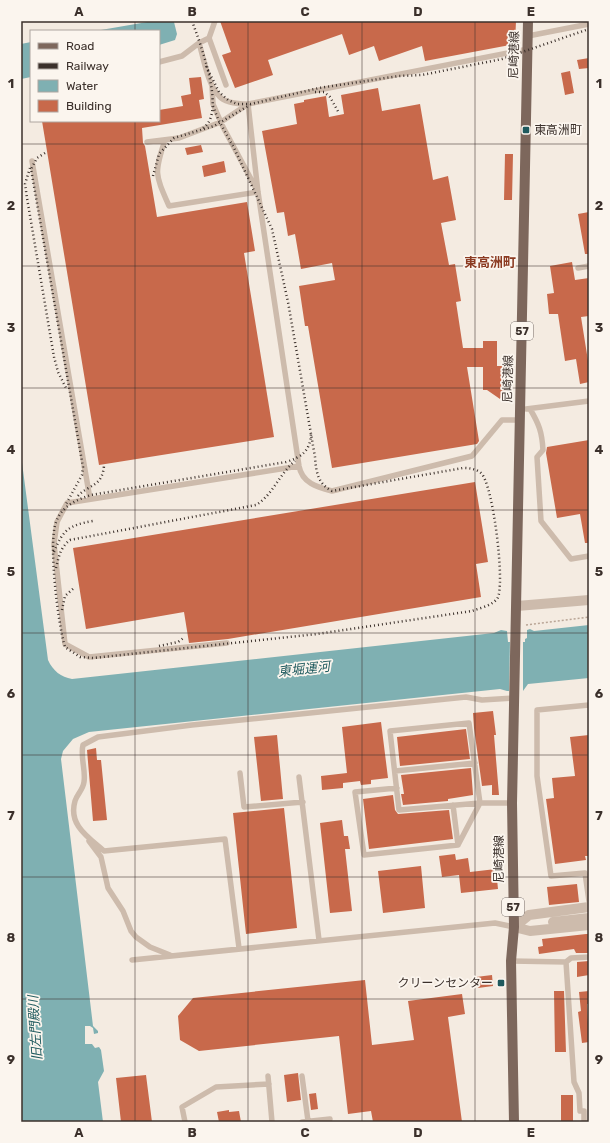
<svg xmlns="http://www.w3.org/2000/svg" width="610" height="1143" viewBox="0 0 610 1143" font-family="Rubik,'Noto Sans JP',sans-serif">
<style>
.water{fill:#7fb0b2}
.pier{fill:#f4ebe1}
.building{fill:#c8694b}
.lines{fill:none;stroke-linecap:round;stroke-linejoin:round}
.path{stroke:#b9a596;stroke-width:1.5;stroke-dasharray:2 2;stroke-linecap:butt}
.service{stroke:#cdbbac;stroke-width:5.5}
.minor{stroke:#cdbbac;stroke-width:10}
.tertiary{stroke:#cdbbac;stroke-width:10}
.primary{stroke:#7d675c;stroke-width:10}
.rail{stroke:#3b302b;stroke-width:2.5;stroke-dasharray:1 3;stroke-linecap:butt}
.grid{fill:none;stroke:#3b302b;stroke-width:1;stroke-opacity:0.55}
.poi-dot{fill:#1f5a5e;stroke:#fbf5ee;stroke-width:1.5}
.labels{text-anchor:middle;dominant-baseline:central;stroke-width:3.5;stroke-linejoin:round;paint-order:stroke}
.shield{fill:#fbf5ee;stroke:#756b66;stroke-width:1}
.shield-label{font-size:11px;font-weight:bold;fill:#3b302b}
.street-label{font-size:12px;fill:#3b302b;stroke:#fbf5ee}
.poi-label{font-size:12px;fill:#3b302b;stroke:#fbf5ee;text-anchor:start}
.neighbourhood-label{font-size:13px;font-weight:bold;fill:#8c3b22;stroke:#fbf5ee}
.water-label{font-size:13px;font-style:italic;fill:#1f5a5e;stroke:#fbf5ee}
.neatline{fill:none;stroke:#3b302b;stroke-width:1.5}
.grid-label{font-size:13px;text-anchor:middle;font-weight:bold;fill:#3b302b}
</style>
<rect width="100%" height="100%" fill="#f4ebe1"/>
<!-- water -->
<path class="water" d="M 153,21 L 174,22 L 177,34 L 175,40 L 159,45 L 159,31 L 95,31 Z
M 31,42 L 31,77 L 21,79 L 21,44 Z
M 21,455 L 48,660 C 53,671 61,677 72,679 L 494,633 L 501,630 L 507,631 L 508,642 L 525,642 L 525,639 L 527,638 L 527,630 L 530,629 L 534,631 L 589,625 L 589,678 L 528,684 L 523,691 L 507,691 L 500,689 L 89,732 L 73,739 L 63,751 L 61,759 L 93,1026 L 98,1031 L 98,1033 L 94,1034 L 93,1028 L 90,1026 L 85,1026 L 85,1044 L 92,1044 L 95,1048 L 99,1047 L 101,1050 L 104,1071 L 98,1082 L 103,1122 L 21,1122 Z"/>
<!-- pier -->
<path class="pier" d="M 510,641 L 523,641 L 523,692 L 509,692 Z"/>
<!-- building -->
<path class="building" d="M 220,21 L 516,21 L 515,44 L 425,61 L 422,46 L 379,61 L 374,46 L 349,55 L 342,34 L 268,60 L 273,75 L 235,88 L 222,55 L 231,52 Z
M 589,58 L 589,68 L 579,69 L 577,60 Z
M 570,71 L 574,93 L 565,95 L 561,73 Z
M 201,77 L 204,99 L 199,100 L 202,118 L 142,128 L 143,143 L 145,146 L 157,217 L 247,202 L 255,251 L 244,253 L 274,437 L 99,465 L 42,121 L 159,121 L 159,110 L 183,106 L 181,96 L 191,94 L 189,78 Z
M 378,88 L 382,111 L 420,104 L 433,180 L 448,176 L 456,220 L 441,223 L 449,265 L 455,264 L 461,301 L 456,302 L 463,348 L 483,348 L 483,341 L 497,341 L 497,366 L 508,366 L 508,386 L 500,399 L 487,390 L 483,390 L 483,367 L 467,367 L 479,441 L 477,444 L 332,468 L 308,326 L 305,326 L 299,286 L 335,280 L 332,263 L 301,269 L 295,234 L 288,236 L 284,212 L 277,213 L 262,131 L 297,124 L 294,104 L 304,102 L 304,100 L 326,96 L 329,117 L 344,114 L 341,95 Z
M 201,145 L 203,152 L 187,155 L 185,148 Z
M 505,154 L 513,154 L 512,200 L 504,200 Z
M 224,161 L 226,172 L 204,177 L 202,166 Z
M 589,212 L 589,254 L 585,254 L 578,214 Z
M 572,262 L 575,280 L 589,278 L 589,316 L 581,317 L 589,367 L 589,382 L 580,384 L 576,359 L 565,361 L 558,314 L 549,314 L 547,294 L 554,293 L 550,266 Z
M 589,440 L 589,543 L 585,543 L 580,514 L 557,518 L 546,453 L 547,447 Z
M 475,482 L 488,562 L 476,564 L 481,597 L 228,639 L 189,643 L 184,612 L 86,629 L 73,548 Z
M 493,711 L 496,735 L 494,735 L 499,795 L 492,795 L 492,785 L 482,786 L 474,728 L 473,713 Z
M 381,722 L 388,778 L 371,780 L 371,784 L 361,785 L 360,781 L 343,783 L 343,788 L 322,790 L 321,776 L 347,773 L 342,727 Z
M 466,729 L 470,759 L 400,766 L 397,737 Z
M 277,735 L 283,799 L 261,801 L 254,737 Z
M 589,735 L 589,856 L 585,856 L 586,860 L 555,864 L 546,799 L 554,798 L 552,778 L 575,776 L 570,737 Z
M 96,748 L 97,760 L 101,760 L 107,820 L 93,821 L 87,750 Z
M 471,768 L 473,795 L 448,799 L 448,801 L 403,805 L 401,794 L 404,794 L 401,775 Z
M 393,795 L 395,810 L 398,814 L 449,810 L 453,839 L 369,849 L 363,799 Z
M 284,808 L 297,928 L 246,934 L 233,813 Z
M 342,820 L 344,836 L 348,836 L 350,849 L 345,849 L 352,911 L 330,913 L 320,823 Z
M 455,854 L 456,860 L 468,858 L 470,872 L 496,869 L 498,889 L 461,893 L 459,875 L 442,877 L 439,856 Z
M 421,866 L 425,908 L 383,913 L 378,871 Z
M 577,884 L 579,902 L 549,905 L 547,887 Z
M 586,934 L 589,934 L 589,953 L 576,953 L 574,949 L 539,954 L 538,947 L 543,946 L 542,939 Z
M 589,961 L 589,975 L 577,977 L 577,962 Z
M 492,975 L 493,986 L 478,988 L 476,977 Z
M 365,980 L 372,1045 L 414,1040 L 408,1001 L 462,994 L 465,1014 L 448,1017 L 462,1122 L 373,1122 L 371,1111 L 348,1114 L 339,1036 L 199,1051 L 180,1040 L 178,1016 L 193,998 Z
M 554,991 L 564,991 L 566,1052 L 555,1052 Z
M 589,991 L 589,1004 L 587,1004 L 589,1042 L 582,1043 L 578,1012 L 581,1011 L 579,992 Z
M 298,1073 L 301,1100 L 287,1102 L 284,1075 Z
M 146,1075 L 152,1122 L 121,1122 L 116,1078 Z
M 316,1093 L 318,1109 L 311,1110 L 309,1094 Z
M 561,1095 L 573,1095 L 573,1121 L 561,1121 Z
M 229,1110 L 229,1112 L 239,1111 L 241,1122 L 219,1122 L 217,1112 Z"/>
<g class="lines">
<!-- path -->
<path class="path" d="M 526,625 L 589,617"/>
<!-- service -->
<path class="service" d="M 215,21 L 209,38 L 226,85
M 528,36 L 589,24
M 199,43 C 204,59 207,83 219,96 C 225,103 240,104 248,104 L 528,49
M 159,62 L 182,56 L 199,43 L 209,38
M 165,140 C 154,173 155,174 169,206 L 258,192 L 223,127 L 213,104 L 212,86
M 147,142 L 179,138 L 221,122 L 248,104 L 258,192 L 299,466 C 302,483 317,487 332,491 L 472,456 L 502,420 L 519,420
M 32,161 L 90,499
M 578,268 L 589,266
M 526,409 L 589,401
M 530,409 C 539,424 542,432 543,450 L 537,457 L 541,521 L 571,559 L 589,556
M 227,643 L 89,657 L 65,644 L 54,544 L 57,522 L 67,503 L 299,466
M 589,705 L 537,710 L 537,776 L 551,876 L 585,873 L 589,901
M 395,771 L 475,763
M 240,773 L 244,807 L 303,802
M 299,777 L 319,940
M 397,788 L 355,792 L 364,855 L 458,845 L 480,803 L 469,723 L 390,731 L 399,810 L 480,803 L 512,803
M 453,805 L 458,845
M 89,841 L 101,857 L 108,888 L 123,911 L 131,931 L 136,937 L 150,947 L 170,955
M 239,948 L 225,839 L 104,851 C 88,837 68,825 75,801 C 77,794 83,790 84,782 C 86,770 80,757 83,745 L 98,737 L 192,725 L 466,697 L 482,700 L 515,698
M 132,960 L 495,923 L 514,927
M 511,961 L 566,962 L 571,958 L 589,957
M 566,962 L 574,1082 L 579,1093 L 580,1111 L 584,1111 L 584,1122
M 268,1076 L 272,1122
M 302,1076 L 308,1121
M 185,1122 L 182,1107 L 216,1087 L 269,1084
M 302,1122 L 330,1119"/>
<!-- minor -->
<path class="minor" d="M 553,922 L 589,918
M 514,927 L 529,915 L 589,907
M 514,927 L 530,931 L 589,925"/>
<!-- tertiary -->
<path class="tertiary" d="M 517,606 L 589,600"/>
<!-- primary -->
<path class="primary" d="M 514,1122 L 511,961 L 514,927 L 512,803 L 528,21"/>
<!-- rail -->
<path class="rail" d="M 192,21 C 200,43 227,113 203,128
M 206,66 L 219,92 L 228,100 L 237,104 L 251,104 L 319,88 L 399,76 L 422,75 L 502,59 L 589,29
M 315,92 L 324,92 L 330,97 L 339,113
M 213,106 L 218,119 L 234,148 L 272,229 L 288,302 L 315,457 C 316,472 318,484 332,491 L 463,468 C 470,468 476,469 481,473 C 493,483 506,588 497,599 C 491,606 480,608 472,611 L 317,634 L 93,658 L 80,657 L 65,647 C 58,625 48,542 56,522 C 62,506 76,500 91,495 L 286,462 C 302,457 310,451 311,434
M 45,153 L 37,158 L 31,169 L 83,467 L 82,475 L 65,506
M 30,168 L 25,184 L 27,198 L 54,357 L 58,372 L 67,390
M 153,176 L 159,154 L 174,138 L 214,126 L 250,105
M 78,496 C 89,484 102,487 104,466
M 54,552 C 63,529 70,525 93,521
M 56,568 C 59,556 60,548 70,540 L 256,505 C 273,495 279,474 295,461
M 62,610 L 65,596 L 75,587
M 159,646 L 178,642 L 185,637"/>
</g>
<!-- grid -->
<path class="grid" d="M 135,21 L 135,31M 248,21 L 248,1122M 362,21 L 362,1122M 475,21 L 475,1122M 135,121 L 135,1122M 21,144 L 589,144M 21,266 L 589,266M 21,388 L 589,388M 21,510 L 589,510M 21,633 L 589,633M 21,755 L 589,755M 21,877 L 589,877M 21,999 L 589,999"/>
<!-- markers -->
<g class="poi-dot">
<rect x="522" y="126" width="8" height="8" rx="2"/>
<rect x="497" y="979" width="8" height="8" rx="2"/>
</g>
<g class="labels">
<!-- shield labels -->
<g class="shield">
<rect x="511" y="322" width="22" height="18" rx="3"/>
<rect x="502" y="898" width="22" height="18" rx="3"/>
</g>
<g class="shield-label">
<text x="522" y="331">57</text>
<text x="513" y="907">57</text>
</g>
<!-- street labels -->
<g class="street-label">
<text transform="translate(514 55) rotate(-89)">尼崎港線</text>
<text transform="translate(508 379) rotate(-89)">尼崎港線</text>
<text transform="translate(499 859) rotate(-90)">尼崎港線</text>
</g>
<!-- poi labels -->
<g class="poi-label">
<text x="534" y="130">東高洲町</text>
<text x="493" y="983" text-anchor="end">クリーンセンター</text>
</g>
<!-- neighbourhood labels -->
<g class="neighbourhood-label">
<text x="490" y="262">東高洲町</text>
</g>
<!-- water labels -->
<g class="water-label">
<text transform="translate(304 669) rotate(-6)">東堀運河</text>
<text transform="translate(35 1028) rotate(-94)">旧左門殿川</text>
</g>
</g>
<!-- border -->
<rect width="610" height="1143" fill="none" stroke="#fbf5ee" stroke-width="44"/>
<!-- legend -->
<rect x="30" y="30" width="130" height="92" fill="#fbf5ee" stroke="#aea6a0"/>
<rect x="38" y="43" width="20" height="6" fill="#7d675c" stroke="#aea6a0"/>
<text x="66" y="50" font-size="12" fill="#3b302b">Road</text>
<rect x="38" y="63" width="20" height="6" fill="#3b302b" stroke="#aea6a0"/>
<text x="66" y="70" font-size="12" fill="#3b302b">Railway</text>
<rect x="38" y="80" width="20" height="12" fill="#7fb0b2" stroke="#aea6a0"/>
<text x="66" y="90" font-size="12" fill="#3b302b">Water</text>
<rect x="38" y="100" width="20" height="12" fill="#c8694b" stroke="#aea6a0"/>
<text x="66" y="110" font-size="12" fill="#3b302b">Building</text>
<rect x="22" y="22" width="566" height="1099" class="neatline"/>
<g class="grid-label">
<text x="79" y="16">A</text>
<text x="192" y="16">B</text>
<text x="305" y="16">C</text>
<text x="418" y="16">D</text>
<text x="531" y="16">E</text>
<text x="11" y="88">1</text>
<text x="599" y="88">1</text>
<text x="11" y="210">2</text>
<text x="599" y="210">2</text>
<text x="11" y="332">3</text>
<text x="599" y="332">3</text>
<text x="11" y="454">4</text>
<text x="599" y="454">4</text>
<text x="11" y="576">5</text>
<text x="599" y="576">5</text>
<text x="11" y="698">6</text>
<text x="599" y="698">6</text>
<text x="11" y="820">7</text>
<text x="599" y="820">7</text>
<text x="11" y="942">8</text>
<text x="599" y="942">8</text>
<text x="11" y="1064">9</text>
<text x="599" y="1064">9</text>
<text x="79" y="1137">A</text>
<text x="192" y="1137">B</text>
<text x="305" y="1137">C</text>
<text x="418" y="1137">D</text>
<text x="531" y="1137">E</text>
</g>
</svg>
